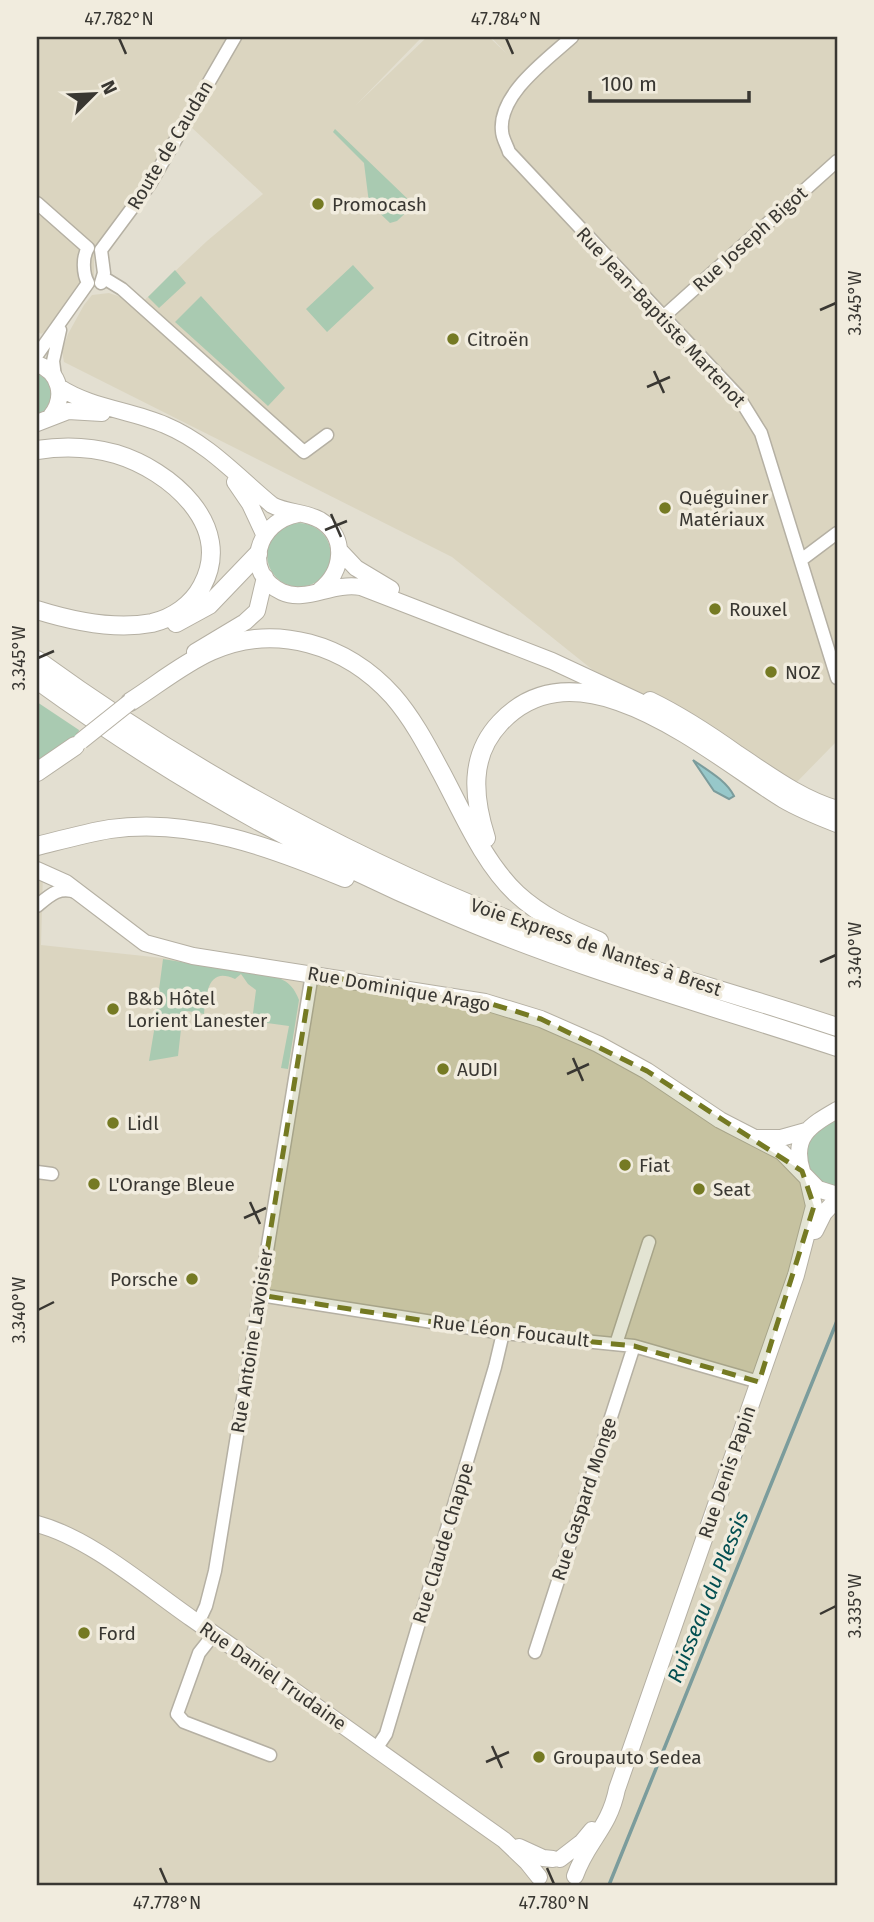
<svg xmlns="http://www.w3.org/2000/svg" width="874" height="1922" viewBox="0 0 874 1922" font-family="'Fira Sans',sans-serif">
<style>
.built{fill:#dbd5c0}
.green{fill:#a9cab1}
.water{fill:#97c8ca;stroke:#7b9c9c;stroke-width:2}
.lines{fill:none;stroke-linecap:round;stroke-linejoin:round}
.stream{stroke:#7b9c9c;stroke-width:3.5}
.minor-casing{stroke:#b5b0a3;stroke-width:15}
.major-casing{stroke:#b5b0a3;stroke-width:18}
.highway-casing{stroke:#b5b0a3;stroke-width:20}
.minor{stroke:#fff;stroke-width:12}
.major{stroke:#fff;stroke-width:16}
.highway{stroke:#fff;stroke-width:18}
.major-bridge-casing{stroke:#b5b0a3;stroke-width:18;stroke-linecap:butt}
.major-bridge{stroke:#fff;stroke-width:16}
.marked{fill:#757a23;fill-opacity:0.2;stroke:#757a23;stroke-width:5;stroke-dasharray:14 9;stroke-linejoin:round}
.ticks{fill:none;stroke:#393732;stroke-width:2.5}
.poi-dot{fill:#757a23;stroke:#f1ecde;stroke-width:2.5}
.labels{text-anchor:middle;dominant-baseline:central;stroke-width:7;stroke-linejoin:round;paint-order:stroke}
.street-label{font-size:19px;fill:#393732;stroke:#f1ecde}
.poi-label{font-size:19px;fill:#393732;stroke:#f1ecde;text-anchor:start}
.water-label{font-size:21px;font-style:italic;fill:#034f52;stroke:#f1ecde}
.neatline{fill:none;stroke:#393732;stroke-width:2.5}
.ticks-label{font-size:18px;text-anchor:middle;fill:#393732}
</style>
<rect width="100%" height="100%" fill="#e3dfd1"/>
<!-- built -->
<path class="built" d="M 37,37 L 422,37 L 356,105 L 427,37 L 489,37 L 507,54 L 491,37 L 837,37 L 837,741 L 790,789 L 599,675 L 452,557 L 64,362 L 62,351 L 68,334 L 84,305 L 92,295 L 109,293 L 121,297 L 135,309 L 207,241 L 263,194 L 190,126 L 150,184 L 94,256 L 94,277 L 85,287 L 62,323 L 41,334 L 37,331 Z
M 37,870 L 43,871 L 41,945 L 312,974 L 541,1019 L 755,1138 L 837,1166 L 837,1885 L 37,1885 Z"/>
<!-- green -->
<path class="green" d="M 335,129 L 414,205 L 397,221 L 390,223 L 369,203 L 364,163 L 333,132 Z
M 353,265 L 374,288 L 327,332 L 306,309 Z
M 175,270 L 186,283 L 159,308 L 148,297 Z
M 201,296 L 285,388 L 268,406 L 175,322 Z
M 37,373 L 48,381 L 52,397 L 45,410 L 37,415 Z
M267 555a32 32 0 1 1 64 0a32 32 0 1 1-64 0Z
M 37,702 L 79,730 L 78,735 L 37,764 Z
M 163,959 L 279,978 C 290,983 294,988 299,1000 L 288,1069 L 281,1068 L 289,1026 L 252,1021 L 256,990 L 248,984 L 241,974 L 235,979 C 208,966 206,994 204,1014 L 188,1011 L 177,1017 L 156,1013 Z
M 155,1025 L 181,1029 L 178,1056 L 149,1061 Z
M 837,1120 L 837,1189 C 808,1176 803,1172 808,1139 L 828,1122 Z"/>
<!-- water -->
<path class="water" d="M 693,760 C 707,770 726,780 734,796 L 729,799 L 714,791 Z"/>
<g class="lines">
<!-- stream -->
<path class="stream" d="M 609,1885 L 837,1321"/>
<defs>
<path id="minor" d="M 572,37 C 548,59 498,94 502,131 C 502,138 507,145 509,152 L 738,396 L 761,433 L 837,678
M 37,203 L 88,248
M 88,248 C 82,257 83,274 88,283
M 101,250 L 150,184 L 235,37
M 104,278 L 122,289 L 304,452 L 327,435
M 101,283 L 104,273 L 101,250
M 663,317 L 837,161
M 37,355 L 88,283
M 55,377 L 53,361 L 60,330
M 801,560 L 837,533
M 37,906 C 50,895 59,886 76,892
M 37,1172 L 52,1174
M 260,1295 L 503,1333 L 634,1346 L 759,1382
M 616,1344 L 649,1242
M 198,1623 L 206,1606 L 215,1571 L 312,974
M 214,1634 L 199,1653 L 177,1714 L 184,1722 L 270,1755
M 535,1652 L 634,1346
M 376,1749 L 386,1734 L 495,1367 L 503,1333"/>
<path id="major" d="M 37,364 C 60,372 66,397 51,416
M 59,387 C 91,408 131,410 165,425 C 208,443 237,476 272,505 C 287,513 306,512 320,520 C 348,537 343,572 320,590
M 37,423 L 68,411 L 102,413
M 235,482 L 250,504 L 264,534
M 298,514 C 257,521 241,573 282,592 C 306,603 332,582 361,587 L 552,661 L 655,709
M 340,551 L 356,568 L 391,589
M 195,652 L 245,622 L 257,611 L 265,577
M 650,700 C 681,715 710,734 738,754 C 770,775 800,798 837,809
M 37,870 L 66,883 L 145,943 L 193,956 L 485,1002 L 541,1019 L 598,1044 L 647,1071 L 720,1120 L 782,1152 L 818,1189 L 837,1195
M 757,1138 L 781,1138 L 806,1131
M 802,1171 C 791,1136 811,1125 837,1110
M 815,1231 L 824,1213 L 837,1199
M 37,1524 C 90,1538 145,1586 191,1618 C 296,1691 399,1766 504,1840 L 527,1862 L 539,1877
M 519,1847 L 543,1858 L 553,1859
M 560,1859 L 582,1842 L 592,1830
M 575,1876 C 587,1841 609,1829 617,1789 L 796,1275 L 814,1206 L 808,1180"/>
<path id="highway" d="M 37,450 C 63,446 91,447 116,454 C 169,470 235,525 202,586 C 192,605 173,618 152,623 C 115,630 72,621 37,610
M 176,623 L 209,605 L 258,554
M 37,660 C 186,768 347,857 519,924 C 623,964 732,992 837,1027
M 37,680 C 164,772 301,851 446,912 C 573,967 706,1004 837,1047
M 130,702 C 157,685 182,664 211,651 C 276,622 347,645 393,696 C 413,719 427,746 441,772 C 463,813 483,862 517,894 C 541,916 569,929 599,941
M 37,772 L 75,746
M 486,838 C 473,797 469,756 500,723 C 580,636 713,756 784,799 C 801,809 819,816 837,823
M 37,846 C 61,840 86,833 110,829 C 191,817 273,848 345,878"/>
</defs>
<!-- minor casing -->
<use href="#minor" class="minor-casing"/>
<!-- major casing -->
<use href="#major" class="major-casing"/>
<!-- highway casing -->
<use href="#highway" class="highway-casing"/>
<!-- minor -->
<use href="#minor" class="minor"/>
<!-- major -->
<use href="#major" class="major"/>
<!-- highway -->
<use href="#highway" class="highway"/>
<defs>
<path id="major-bridge" d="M 81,741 L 130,702"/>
</defs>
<!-- major-bridge casing -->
<use href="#major-bridge" class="major-bridge-casing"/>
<!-- major-bridge -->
<use href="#major-bridge" class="major-bridge"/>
</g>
<!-- marked area -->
<path class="marked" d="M 312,974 L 485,1002 L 541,1019 L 647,1071 L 802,1171 L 814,1206 L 759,1382 L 634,1346 L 503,1333 L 260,1295 Z"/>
<!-- ticks -->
<path class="ticks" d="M 119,38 L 126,54M 506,38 L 513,54M 820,310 L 836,303M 654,371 L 664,393M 647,387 L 670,377M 331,514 L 341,537M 325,530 L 347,521M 38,658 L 54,651M 820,962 L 836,955M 573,1058 L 583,1081M 567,1074 L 589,1064M 250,1202 L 260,1224M 244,1218 L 266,1208M 38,1310 L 54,1302M 820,1614 L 836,1606M 492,1746 L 502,1768M 486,1762 L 509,1752M 160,1868 L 167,1884M 547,1868 L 554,1884"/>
<!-- markers -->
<g class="poi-dot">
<circle cx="318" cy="204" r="7"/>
<circle cx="453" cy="339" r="7"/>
<circle cx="665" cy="508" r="7"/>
<circle cx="715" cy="609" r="7"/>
<circle cx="771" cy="672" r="7"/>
<circle cx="113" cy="1009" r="7"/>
<circle cx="443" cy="1069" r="7"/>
<circle cx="113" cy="1123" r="7"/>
<circle cx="625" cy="1165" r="7"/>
<circle cx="94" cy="1184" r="7"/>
<circle cx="699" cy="1189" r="7"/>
<circle cx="192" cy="1279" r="7"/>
<circle cx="84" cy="1633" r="7"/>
<circle cx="539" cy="1757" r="7"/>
</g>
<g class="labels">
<!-- street labels -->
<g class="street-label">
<text transform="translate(170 145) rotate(-59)">Route de Caudan</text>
<text transform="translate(750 239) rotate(-42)">Rue Joseph Bigot</text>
<text transform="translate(661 317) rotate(47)">Rue Jean-Baptiste Martenot</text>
<text transform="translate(596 947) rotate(19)">Voie Express de Nantes à Brest</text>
<text transform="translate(399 989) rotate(10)">Rue Dominique Arago</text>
<text transform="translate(511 1331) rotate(7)">Rue Léon Foucault</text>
<text transform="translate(252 1341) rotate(-81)">Rue Antoine Lavoisier</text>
<text transform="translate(727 1472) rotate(-71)">Rue Denis Papin</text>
<text transform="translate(584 1499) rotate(-72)">Rue Gaspard Monge</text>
<text transform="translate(443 1543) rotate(-73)">Rue Claude Chappe</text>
<text transform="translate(273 1676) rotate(35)">Rue Daniel Trudaine</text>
</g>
<!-- poi labels -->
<g class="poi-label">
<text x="332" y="204">Promocash</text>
<text x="467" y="339">Citroën</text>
<text x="679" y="497">Quéguiner<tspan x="679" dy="22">Matériaux</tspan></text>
<text x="729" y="609">Rouxel</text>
<text x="785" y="672">NOZ</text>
<text x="127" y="998">B&amp;b Hôtel<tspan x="127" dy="22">Lorient Lanester</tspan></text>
<text x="457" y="1069">AUDI</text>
<text x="127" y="1123">Lidl</text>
<text x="639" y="1165">Fiat</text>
<text x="108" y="1184">L'Orange Bleue</text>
<text x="713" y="1189">Seat</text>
<text x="178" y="1279" text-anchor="end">Porsche</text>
<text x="98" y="1633">Ford</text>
<text x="553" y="1757">Groupauto Sedea</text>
</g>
<!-- water labels -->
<g class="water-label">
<text transform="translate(708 1597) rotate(-68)">Ruisseau du Plessis</text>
</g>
</g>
<!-- border -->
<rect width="874" height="1922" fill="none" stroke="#f1ecde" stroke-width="77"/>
<!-- north arrow -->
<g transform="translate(94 94) rotate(66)" stroke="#f1ecde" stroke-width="5" paint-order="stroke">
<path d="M0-5L12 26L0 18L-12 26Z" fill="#393732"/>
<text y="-10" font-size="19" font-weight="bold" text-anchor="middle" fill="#393732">N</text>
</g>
<!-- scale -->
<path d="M590 91v10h159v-10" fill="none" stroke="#393732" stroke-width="3.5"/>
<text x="601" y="91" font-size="21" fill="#393732" stroke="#f1ecde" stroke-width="5" paint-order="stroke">100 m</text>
<rect x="38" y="38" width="798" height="1846" class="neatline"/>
<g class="ticks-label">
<text x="119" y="25">47.782°N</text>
<text x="506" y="25">47.784°N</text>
<text transform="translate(855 303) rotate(-90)" y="6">3.345°W</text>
<text transform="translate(19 658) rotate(-90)" y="6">3.345°W</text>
<text transform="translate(855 955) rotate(-90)" y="6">3.340°W</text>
<text transform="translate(19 1310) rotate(-90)" y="6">3.340°W</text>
<text transform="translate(855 1606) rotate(-90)" y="6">3.335°W</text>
<text x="167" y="1909">47.778°N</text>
<text x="554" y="1909">47.780°N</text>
</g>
</svg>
